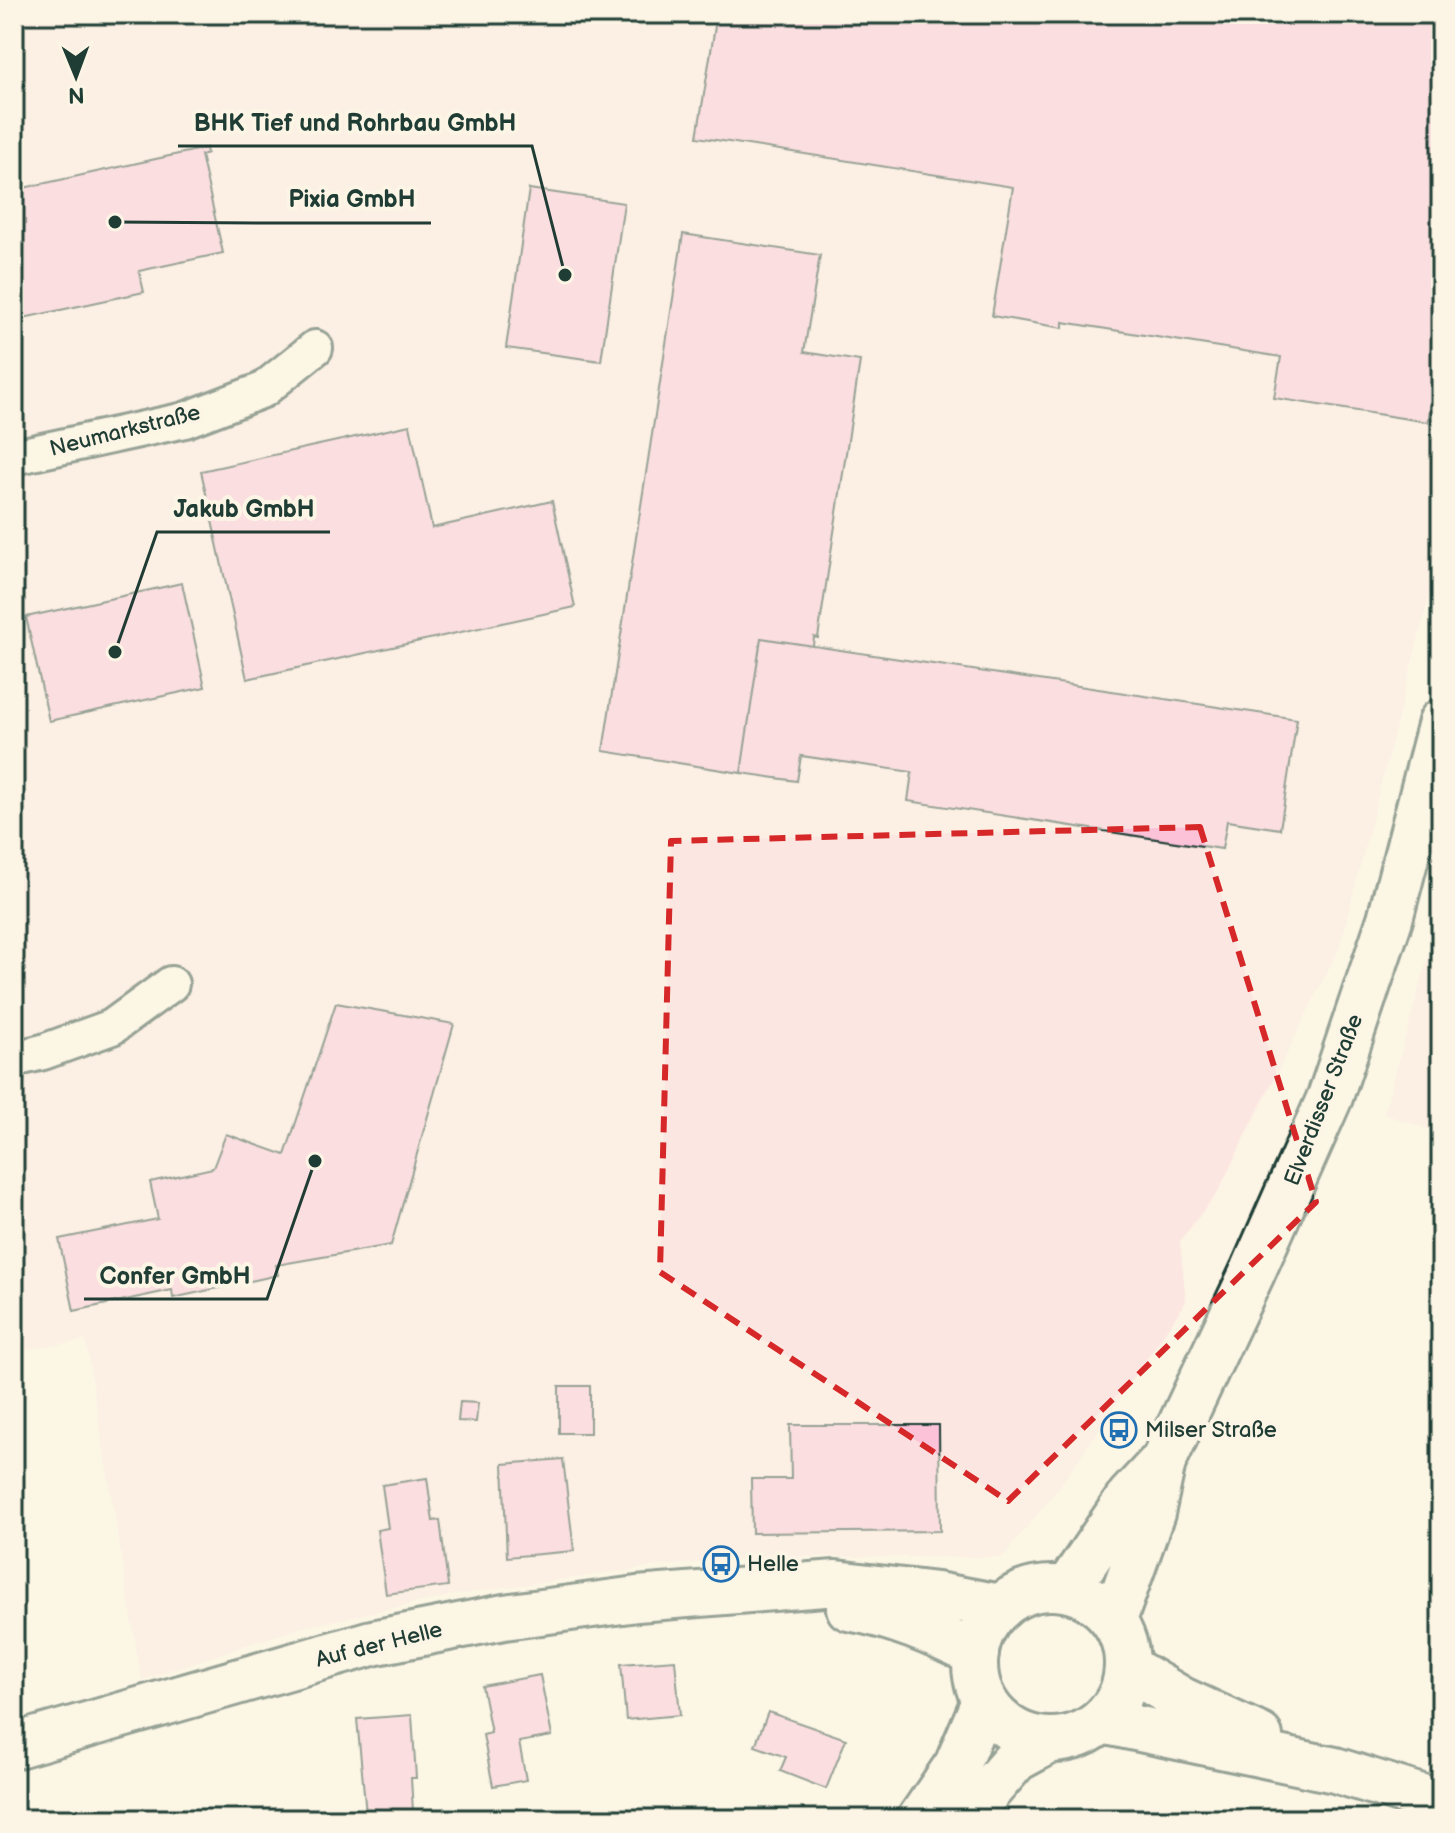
<svg xmlns="http://www.w3.org/2000/svg" width="1455" height="1833" viewBox="0 0 1455 1833" font-family="'Balsamiq Sans',sans-serif">
<style>
.built{fill:#fce6e1}
.building{fill:#fbc2d8;stroke:#1f3d34;stroke-width:2}
.lines{fill:none;stroke-linecap:round;stroke-linejoin:round}
.minor-casing{stroke:#1f3d34;stroke-width:40}
.tertiary-casing{stroke:#1f3d34;stroke-width:50}
.secondary-casing{stroke:#1f3d34;stroke-width:50}
.minor{stroke:#fcf5e5;stroke-width:34}
.tertiary{stroke:#fcf5e5;stroke-width:44}
.secondary{stroke:#fcf5e5;stroke-width:44}
.marked{fill:none;stroke:#d62828;stroke-width:6;stroke-dasharray:16 10;stroke-linejoin:round}
.labels{text-anchor:middle;dominant-baseline:central;stroke-width:8;stroke-linejoin:round;paint-order:stroke}
.street-label{font-size:22px;fill:#1f3d34;stroke:#fcf5e5}
.poi-label{font-size:22px;fill:#1f3d34;stroke:#fcf5e5;text-anchor:start}
.leader{fill:none;stroke:#1f3d34;stroke-width:3}
.callout-dot{fill:#1f3d34;stroke:#fcf5e5;stroke-width:3}
.callout-label{font-size:24px;text-anchor:middle;font-weight:bold;fill:#1f3d34;stroke:#fcf5e5;stroke-width:8;stroke-linejoin:round;paint-order:stroke}
</style>
<rect width="100%" height="100%" fill="#fcf5e5"/>
<filter id="ink" filterUnits="userSpaceOnUse"><feTurbulence type="fractalNoise" baseFrequency=".0125" numOctaves="2"/><feDisplacementMap in="SourceGraphic" scale="16" xChannelSelector="R" yChannelSelector="G"/><feConvolveMatrix kernelMatrix="1 2 1 2 8 2 1 2 1" color-interpolation-filters="sRGB"/></filter>
<g filter="url(#ink)">
<!-- built -->
<path class="built" d="M 14,14 L 1441,14 L 1441,548 L 1339,947 L 1218,1192 L 1180,1241 L 1186,1302 L 1058,1488 L 1002,1557 L 787,1556 L 664,1565 L 457,1594 L 298,1628 L 142,1679 L 86,1340 L 14,1351 Z
M 1441,913 L 1441,1133 L 1384,1114 Z"/>
<!-- building -->
<path class="building" d="M 717,14 L 1441,14 L 1441,342 L 1428,422 L 1274,398 L 1281,357 L 1063,322 L 1063,328 L 992,316 L 1013,187 L 697,137 Z
M 206,148 L 207,153 L 201,155 L 223,253 L 139,271 L 144,292 L 14,320 L 14,190 Z
M 529,189 L 624,203 L 601,361 L 506,348 Z
M 683,234 L 820,255 L 804,352 L 860,361 L 818,638 L 814,637 L 813,646 L 761,638 L 741,773 L 603,751 Z
M 410,425 L 432,528 L 552,501 L 575,607 L 247,679 L 201,471 Z
M 182,583 L 205,687 L 49,721 L 26,617 Z
M 761,638 L 1297,719 L 1280,829 L 1227,821 L 1222,849 L 908,801 L 912,772 L 801,756 L 797,781 L 741,773 Z
M 336,1003 L 454,1024 L 391,1245 L 276,1265 L 278,1275 L 173,1298 L 172,1290 L 74,1311 L 59,1239 L 158,1219 L 150,1182 L 213,1168 L 226,1134 L 285,1155 Z
M 559,1386 L 590,1386 L 590,1433 L 559,1433 Z
M 460,1402 L 478,1403 L 476,1422 L 458,1421 Z
M 790,1425 L 939,1425 L 940,1531 L 752,1533 L 751,1479 L 791,1479 Z
M 563,1459 L 574,1551 L 507,1557 L 503,1464 Z
M 427,1478 L 433,1521 L 440,1520 L 448,1586 L 386,1594 L 377,1530 L 388,1528 L 382,1485 Z
M 675,1660 L 680,1715 L 626,1720 L 621,1664 Z
M 540,1675 L 552,1736 L 519,1742 L 526,1780 L 493,1786 L 483,1735 L 491,1733 L 482,1686 Z
M 768,1712 L 846,1739 L 826,1789 L 780,1771 L 786,1757 L 755,1746 Z
M 412,1715 L 416,1778 L 411,1778 L 413,1811 L 366,1814 L 357,1719 Z"/>
<g class="lines">
<defs>
<path id="minor" d="M 14,457 L 185,420 L 263,390 L 315,348
M 14,1059 L 43,1052 L 112,1027 L 171,984"/>
<path id="tertiary" d="M 849,1608 C 895,1616 934,1633 976,1654
M 1128,1668 L 1182,1700 L 1260,1736
M 1102,1721 L 1335,1770 L 1441,1803
M 14,1746 L 372,1643 L 504,1617 L 637,1599 L 836,1583 L 937,1595 L 1001,1607"/>
<path id="secondary" d="M975 1664a76 76 0 1 1 152 0a76 76 0 1 1-152 0Z
M 1067,1589 L 1130,1496 L 1158,1466
M 1114,1620 L 1152,1513 L 1163,1462 L 1253,1271 L 1330,1097 L 1390,919 L 1441,722
M 920,1819 L 957,1765 L 984,1701
M 964,1819 L 1016,1759 L 1051,1740"/>
</defs>
<!-- minor casing -->
<use href="#minor" class="minor-casing"/>
<!-- tertiary casing -->
<use href="#tertiary" class="tertiary-casing"/>
<!-- secondary casing -->
<use href="#secondary" class="secondary-casing"/>
<!-- minor -->
<use href="#minor" class="minor"/>
<!-- tertiary -->
<use href="#tertiary" class="tertiary"/>
<!-- secondary -->
<use href="#secondary" class="secondary"/>
</g>
</g>
<!-- marked area -->
<path d="M0 0H1455V1833H0ZM 1200,827 L 1316,1202 L 1008,1501 L 660,1272 L 671,841 Z" fill="#fcf5e5" fill-opacity=".55" fill-rule="evenodd"/>
<path class="marked" d="M 1200,827 L 1316,1202 L 1008,1501 L 660,1272 L 671,841 Z"/>
<!-- icons -->
<defs>
<symbol id="bus-ring" viewBox="-11 -11 22 22"><circle r="9.5" fill="#fcf5e5" stroke="#1f6fb2" stroke-width="1.5"/><path d="M-5-6H5V4H4V6H2V4H-2V6H-4V4H-5ZM-3.5-4V0h7V-4ZM-3.5 1.2v1.5H-2V1.2ZM2 1.2v1.5H3.5V1.2Z" fill="#1f6fb2"/></symbol>
</defs>
<g fill-rule="evenodd">
<use href="#bus-ring" x="1099" y="1410" width="40" height="40"/>
<use href="#bus-ring" x="701" y="1544" width="40" height="40"/>
</g>
<g class="labels">
<!-- street labels -->
<g class="street-label">
<text transform="translate(125 431) rotate(-14)">Neumarkstraße</text>
<text transform="translate(1324 1100) rotate(-69)">Elverdisser Straße</text>
<text transform="translate(379 1645) rotate(-14)">Auf der Helle</text>
</g>
<!-- poi labels -->
<g class="poi-label">
<text x="1145" y="1430">Milser Straße</text>
<text x="747" y="1564">Helle</text>
</g>
</g>
<!-- callouts -->
<path class="leader" d="M565 275L532 146H178M115 222L272 223H431M115 652L157 532H330M315 1161L267 1299H84"/>
<g class="callout-dot">
<circle cx="565" cy="275" r="8"/>
<circle cx="115" cy="222" r="8"/>
<circle cx="115" cy="652" r="8"/>
<circle cx="315" cy="1161" r="8"/>
</g>
<g class="callout-label">
<text x="355" y="131">BHK Tief und Rohrbau GmbH</text>
<text x="352" y="207">Pixia GmbH</text>
<text x="244" y="517">Jakub GmbH</text>
<text x="175" y="1284">Confer GmbH</text>
</g>
<!-- margin -->
<rect width="1455" height="1833" fill="none" stroke="#fcf5e5" stroke-width="48"/>
<rect x="24" y="24" width="1407" height="1785" fill="none" stroke="#1f3d34" stroke-width="3" filter="url(#ink)"/>
<!-- north arrow -->
<g transform="translate(76 76) rotate(179)" stroke="#fcf5e5" stroke-width="6" paint-order="stroke">
<path d="M0-6L14 30L0 20L-14 30Z" fill="#1f3d34"/>
<text y="-12" font-size="22" font-weight="bold" text-anchor="middle" fill="#1f3d34">N</text>
</g>
</svg>
